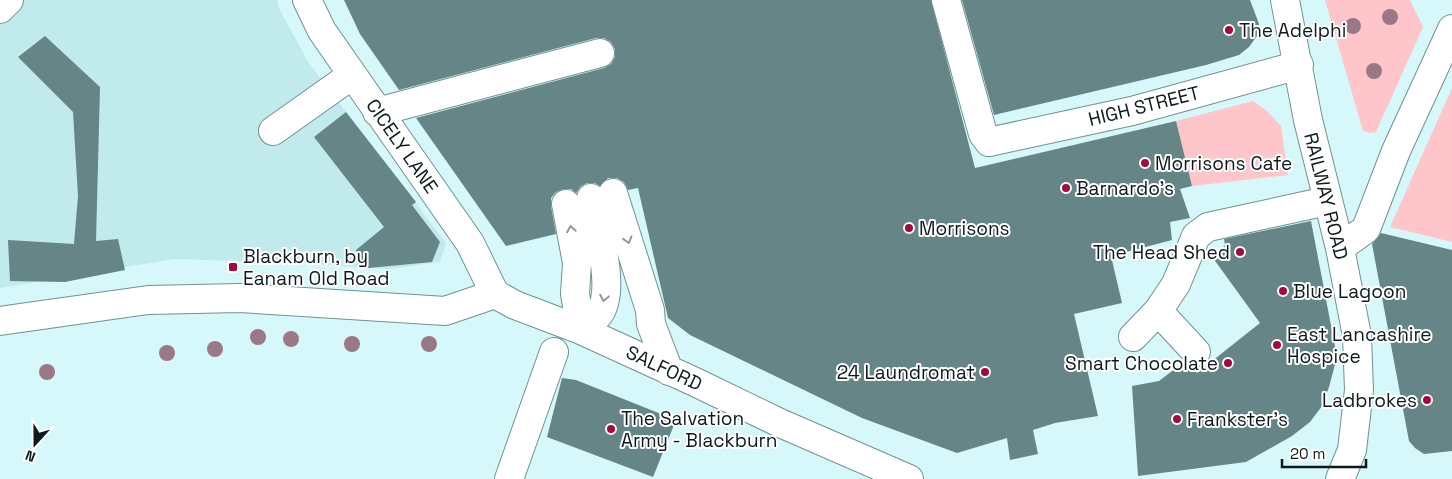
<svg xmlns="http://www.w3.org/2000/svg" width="1452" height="479" viewBox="0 0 1452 479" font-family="'Space Grotesk',sans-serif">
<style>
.built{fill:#c0eaec}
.green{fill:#fec5cb}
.building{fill:#658586}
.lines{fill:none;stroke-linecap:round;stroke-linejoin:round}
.minor-casing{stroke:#719192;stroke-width:30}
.minor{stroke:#fff;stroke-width:28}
.tree{fill:#9b7886}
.oneway{stroke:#929898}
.poi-dot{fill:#a4083d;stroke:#fff;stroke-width:2}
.labels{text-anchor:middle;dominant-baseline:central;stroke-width:4;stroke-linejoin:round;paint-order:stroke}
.poi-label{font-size:19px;fill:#0d191a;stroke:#fff;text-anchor:start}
.street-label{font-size:19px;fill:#0d191a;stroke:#fff}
</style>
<rect width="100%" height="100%" fill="#d6f8fa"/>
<!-- built -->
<path class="built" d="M 0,0 L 277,0 L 279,8 L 308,62 L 446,243 L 440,262 L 389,269 L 301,263 L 174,259 L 0,288 Z"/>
<!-- green -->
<path class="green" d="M 1325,0 L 1410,0 L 1423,27 L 1376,132 L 1370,133 L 1363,131 Z
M 1452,88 L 1452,242 L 1390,227 Z
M 1253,101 L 1267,111 L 1281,126 L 1288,175 L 1192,186 L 1176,121 Z"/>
<!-- building -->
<path class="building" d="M 344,0 L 931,0 L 975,168 L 1176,121 L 1192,186 L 1180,189 L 1190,218 L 1170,222 L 1172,240 L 1111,256 L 1122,303 L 1074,314 L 1098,416 L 1055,423 L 1033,430 L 1038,454 L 1010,460 L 1007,438 L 957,453 L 862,418 L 690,335 L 668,318 L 638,188 L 628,190 L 624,182 L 617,178 L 608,178 L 600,186 L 595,183 L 587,183 L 581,186 L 576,193 L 571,189 L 564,189 L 556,192 L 551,198 L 551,206 L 556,234 L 506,246 L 416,118 L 604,68 L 611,64 L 615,57 L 615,49 L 611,42 L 604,38 L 596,38 L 399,90 L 360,34 Z
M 962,0 L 1250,0 L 1259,24 L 1257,36 L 1249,47 L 1239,55 L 1206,65 L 994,115 Z
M 45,36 L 100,87 L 96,241 L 118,239 L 125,270 L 65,282 L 10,281 L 8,240 L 74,244 L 78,196 L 73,112 L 18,57 Z
M 346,112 L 416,202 L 412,205 L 440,242 L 432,262 L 358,269 L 356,250 L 384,227 L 314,137 Z
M 1311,221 L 1337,357 L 1329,387 L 1322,406 L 1310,422 L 1292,436 L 1246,462 L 1138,476 L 1132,386 L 1159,381 L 1184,362 L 1192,367 L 1197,373 L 1260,323 L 1213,258 L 1225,245 L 1224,239 Z
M 1381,233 L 1452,250 L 1452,451 L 1424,454 L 1415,448 L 1409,441 L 1372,244 Z
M 562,378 L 576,380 L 676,420 L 653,477 L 547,437 Z"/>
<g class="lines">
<defs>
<path id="minor" d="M 307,0 L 322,31 L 470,243 L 495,294
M 946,0 L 983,134 L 989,142 L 1132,111 L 1299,65
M 1285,0 L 1308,120 L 1340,248 L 1357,336 L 1359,390 L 1352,450 L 1340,479
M 0,9 L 9,0
M 377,112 L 600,53
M 273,131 L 352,75
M 613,193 L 650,310 L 651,324 L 669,371
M 566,204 L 577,263 L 575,294 L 581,330
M 1340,248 L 1366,229 L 1396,151 L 1452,29
M 1158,311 L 1196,352
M 0,321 L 148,300 L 240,298 L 445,311 L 495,294 L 515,305 L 581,330 L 695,382 L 780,423 L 909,479
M 581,330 C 587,325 594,320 599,314 C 617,290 597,226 591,198
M 1133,337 L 1158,311 L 1176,284 L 1196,236 L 1208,227 L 1327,201
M 509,479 L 554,352"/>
</defs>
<!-- minor casing -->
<use href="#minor" class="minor-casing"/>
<!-- minor -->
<use href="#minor" class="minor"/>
</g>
<!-- trees -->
<g class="tree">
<circle cx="1390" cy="17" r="8"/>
<circle cx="1353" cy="26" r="8"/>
<circle cx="1374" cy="71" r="8"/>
<circle cx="258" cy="337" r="8"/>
<circle cx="291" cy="339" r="8"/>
<circle cx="352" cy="344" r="8"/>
<circle cx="429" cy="344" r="8"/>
<circle cx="215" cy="349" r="8"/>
<circle cx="167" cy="353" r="8"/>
<circle cx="47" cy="372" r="8"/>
</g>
<!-- one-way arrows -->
<defs><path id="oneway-chevron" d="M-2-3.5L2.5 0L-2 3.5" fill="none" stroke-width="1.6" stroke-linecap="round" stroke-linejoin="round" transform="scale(1.25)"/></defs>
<g class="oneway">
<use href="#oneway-chevron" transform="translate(571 229) rotate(-100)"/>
<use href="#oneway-chevron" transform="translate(628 240) rotate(73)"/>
<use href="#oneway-chevron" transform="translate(604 298) rotate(101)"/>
</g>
<!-- markers -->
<g class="poi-dot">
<circle cx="1229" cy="30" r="5"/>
<circle cx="1145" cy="163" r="5"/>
<circle cx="1066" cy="188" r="5"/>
<circle cx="909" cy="228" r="5"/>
<circle cx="1240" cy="252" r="5"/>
<rect x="228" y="262" width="10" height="10" rx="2.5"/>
<circle cx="1283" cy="291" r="5"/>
<circle cx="1277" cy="345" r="5"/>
<circle cx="1228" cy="363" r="5"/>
<circle cx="985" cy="372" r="5"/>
<circle cx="1427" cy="400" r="5"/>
<circle cx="1177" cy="419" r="5"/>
<circle cx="611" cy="429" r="5"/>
</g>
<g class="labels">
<!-- poi labels -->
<g class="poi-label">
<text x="1239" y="30">The Adelphi</text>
<text x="1155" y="163">Morrisons Cafe</text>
<text x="1076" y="188">Barnardo's</text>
<text x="919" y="228">Morrisons</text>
<text x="1230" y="252" text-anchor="end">The Head Shed</text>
<text x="243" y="256">Blackburn, by<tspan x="243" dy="22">Eanam Old Road</tspan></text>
<text x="1293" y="291">Blue Lagoon</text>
<text x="1287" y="334">East Lancashire<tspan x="1287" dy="22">Hospice</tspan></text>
<text x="1218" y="363" text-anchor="end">Smart Chocolate</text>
<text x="975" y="372" text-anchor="end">24 Laundromat</text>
<text x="1417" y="400" text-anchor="end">Ladbrokes</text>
<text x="621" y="418">The Salvation<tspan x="621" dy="22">Army - Blackburn</tspan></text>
<text x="1187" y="419">Frankster's</text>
</g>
<!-- street labels -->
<g class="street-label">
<text transform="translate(1144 106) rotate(-14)">HIGH STREET</text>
<text transform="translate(402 146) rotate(55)">CICELY LANE</text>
<text transform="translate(1326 196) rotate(76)">RAILWAY ROAD</text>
<text transform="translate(664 368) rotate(25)">SALFORD</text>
</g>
</g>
<!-- north arrow -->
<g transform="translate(35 444) rotate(201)" stroke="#ffffff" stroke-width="4" paint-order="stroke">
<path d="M0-4L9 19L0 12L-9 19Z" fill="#0d191a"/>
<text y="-8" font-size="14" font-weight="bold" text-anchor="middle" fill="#0d191a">N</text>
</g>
<!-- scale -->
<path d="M1282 459v8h84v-8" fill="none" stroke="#0d191a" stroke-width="2.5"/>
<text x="1290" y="459" font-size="15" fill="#0d191a" stroke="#ffffff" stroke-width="4" paint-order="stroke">20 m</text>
</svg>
